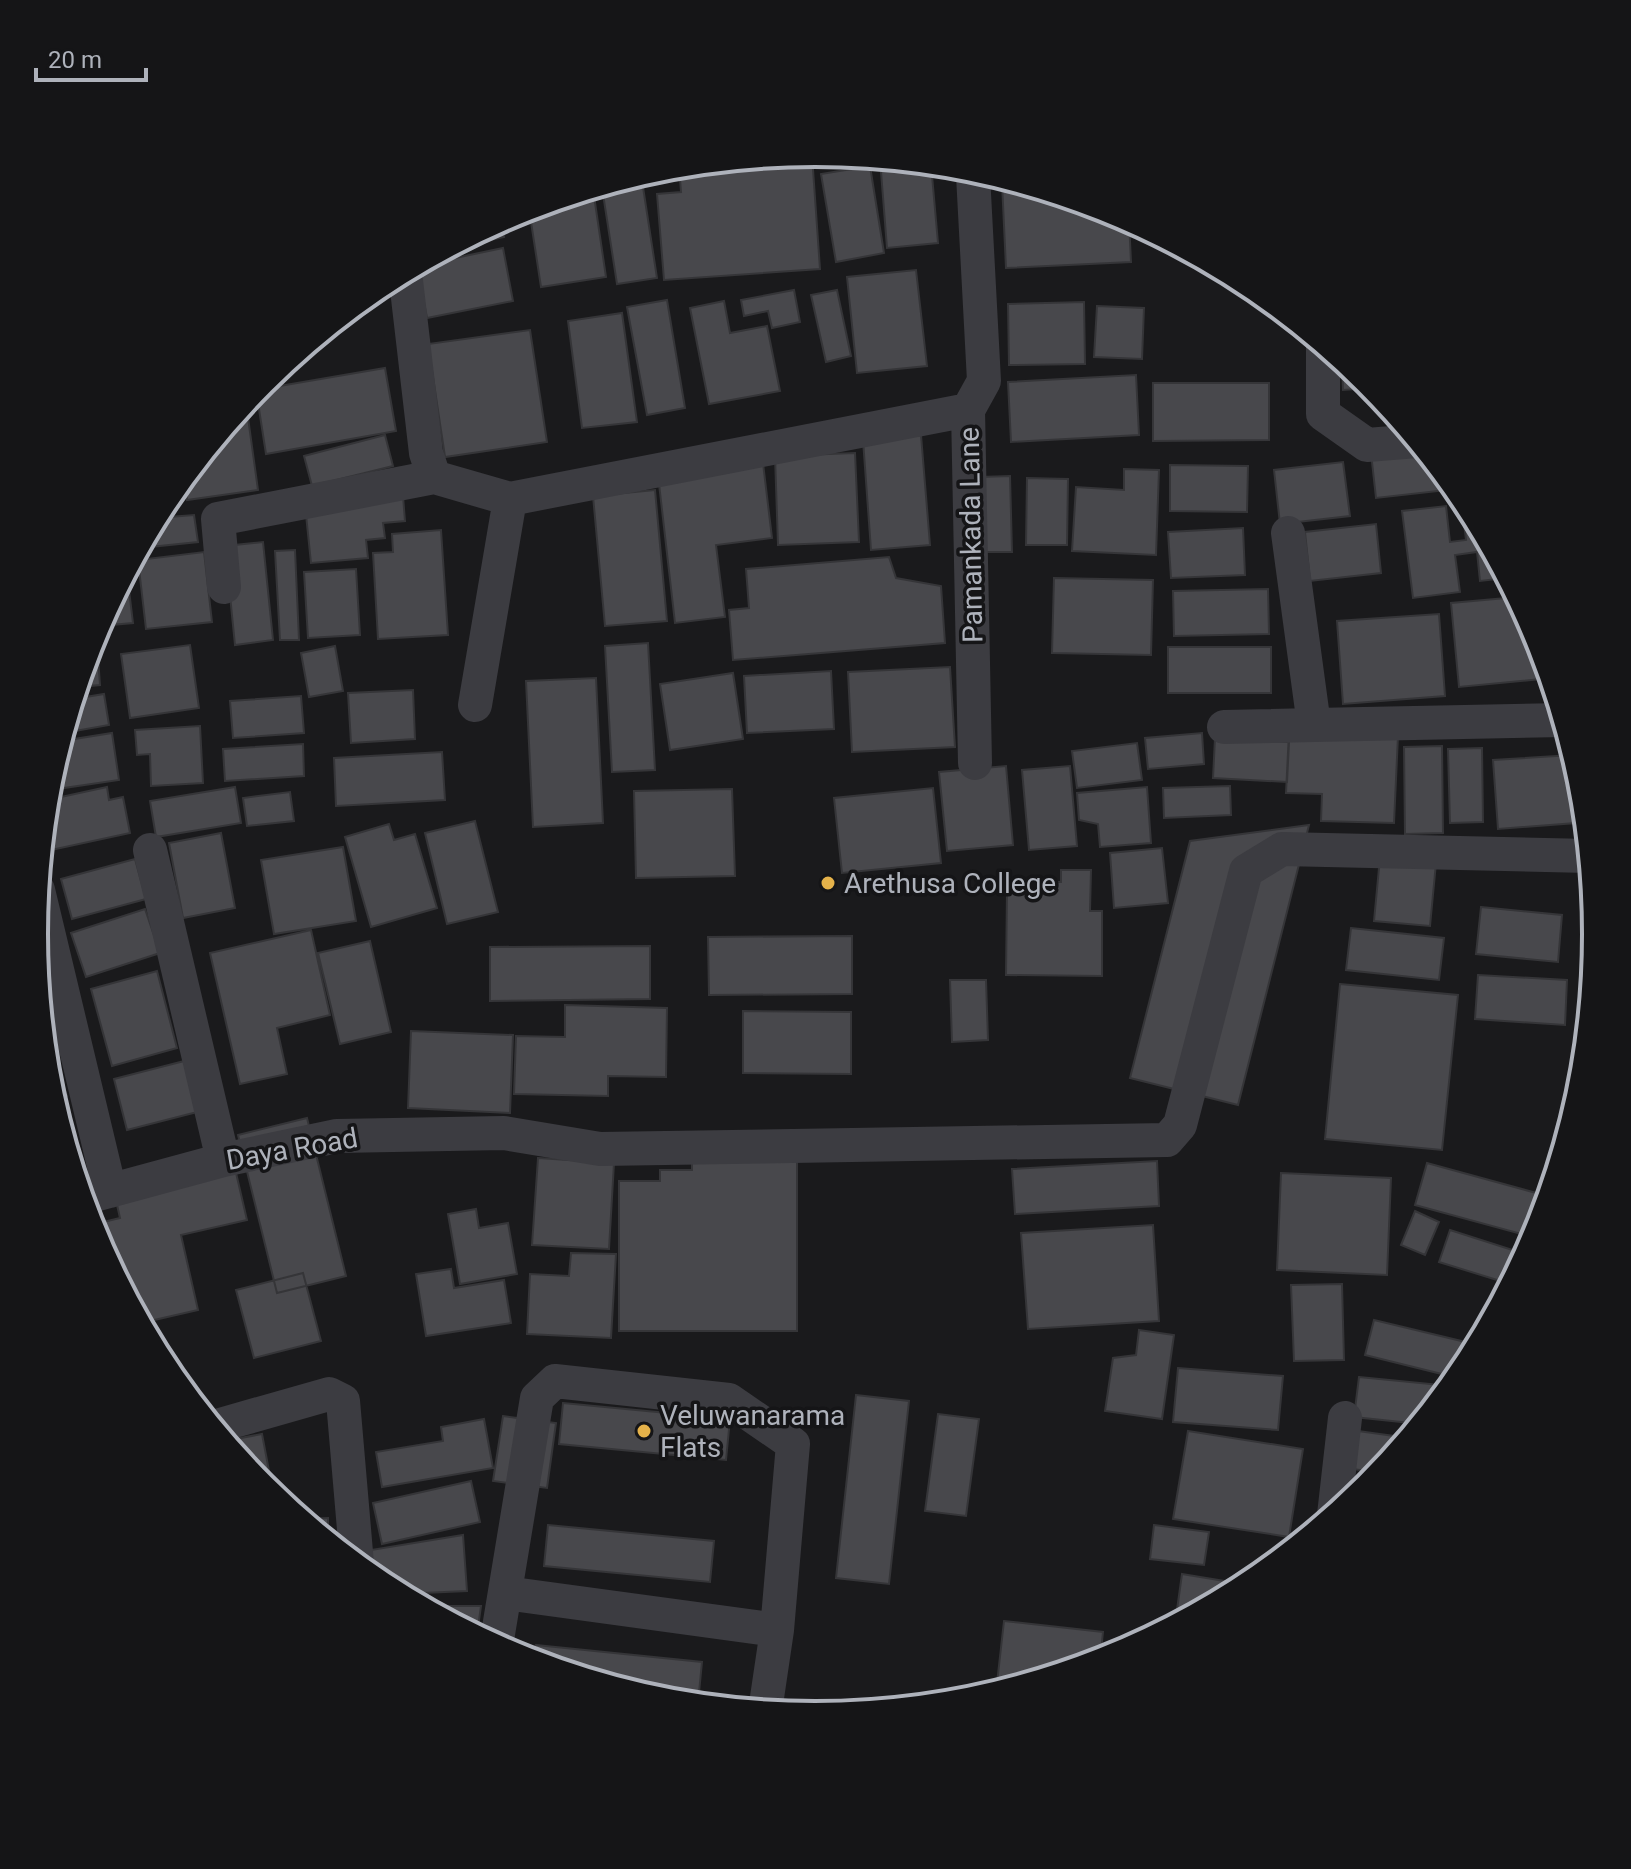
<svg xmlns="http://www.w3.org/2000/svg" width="1631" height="1869" viewBox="0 0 1631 1869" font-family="Roboto,sans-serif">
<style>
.building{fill:#48484c;stroke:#353538;stroke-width:2}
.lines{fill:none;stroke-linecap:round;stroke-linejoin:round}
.street{stroke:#3c3c41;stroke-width:34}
.poi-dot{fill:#e5b24a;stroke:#151517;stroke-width:3}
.labels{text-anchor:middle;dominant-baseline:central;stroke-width:7;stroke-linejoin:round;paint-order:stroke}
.street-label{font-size:28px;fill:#aeb2bb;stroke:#151517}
.poi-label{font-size:28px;fill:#aeb2bb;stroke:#151517;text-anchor:start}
.rim{fill:none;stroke:#aeb2bb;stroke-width:4}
</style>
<rect width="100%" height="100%" fill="#1a1a1c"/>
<!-- building -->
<path class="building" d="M 812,155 L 820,269 L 664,280 L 657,194 L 681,192 L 679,166 Z
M 880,159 L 931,164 L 938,243 L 887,248 Z
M 870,166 L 884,253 L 836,262 L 821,174 Z
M 1014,182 L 1115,213 L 1129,220 L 1131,262 L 1006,268 L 1002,183 Z
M 643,187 L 657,278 L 617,284 L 603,194 Z
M 593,189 L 606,277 L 541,287 L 529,209 Z
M 501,221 L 504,237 L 476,243 L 474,235 Z
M 503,248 L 513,301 L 427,318 L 417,266 Z
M 916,270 L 927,366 L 857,373 L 847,277 Z
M 794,290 L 800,322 L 772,328 L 768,311 L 744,316 L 741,300 Z
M 837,290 L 851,356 L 826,362 L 811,295 Z
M 667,300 L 685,408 L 647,415 L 627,307 Z
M 724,301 L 730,333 L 767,326 L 780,391 L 709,404 L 690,308 Z
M 1084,302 L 1085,364 L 1009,365 L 1008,304 Z
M 1097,306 L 1144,308 L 1142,359 L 1094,357 Z
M 622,313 L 637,422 L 582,428 L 568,321 Z
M 530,330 L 547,442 L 445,457 L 428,344 Z
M 1342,361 L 1368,382 L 1373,388 L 1343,390 Z
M 385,368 L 396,431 L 266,454 L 256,390 Z
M 1136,375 L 1139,435 L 1011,442 L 1008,382 Z
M 1153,383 L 1269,383 L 1269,440 L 1153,441 Z
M 246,403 L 258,490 L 187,500 L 184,478 Z
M 1408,431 L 1456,489 L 1376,498 L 1369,435 Z
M 385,435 L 393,466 L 312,486 L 304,456 Z
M 921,435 L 930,545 L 871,550 L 863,440 Z
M 855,453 L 859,542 L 778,545 L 775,456 Z
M 1343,462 L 1350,516 L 1280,524 L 1274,470 Z
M 763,463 L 772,538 L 716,545 L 725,617 L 675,623 L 658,475 Z
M 1170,465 L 1248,466 L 1247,512 L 1170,511 Z
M 1124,469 L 1159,470 L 1156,555 L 1072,551 L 1076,487 L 1124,490 Z
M 1010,476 L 1012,552 L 982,552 L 980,477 Z
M 1027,478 L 1068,479 L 1067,545 L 1026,545 Z
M 655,490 L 667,621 L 605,626 L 593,496 Z
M 403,496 L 405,521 L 383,523 L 385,538 L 366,540 L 368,558 L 311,563 L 305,505 Z
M 1446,506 L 1450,542 L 1466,540 L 1462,507 L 1468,506 L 1507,578 L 1480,581 L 1477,552 L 1455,555 L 1460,592 L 1413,598 L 1402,511 Z
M 194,515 L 198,542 L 140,548 L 156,518 Z
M 1376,524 L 1381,573 L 1310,581 L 1305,532 Z
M 1243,528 L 1245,575 L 1171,578 L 1168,532 Z
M 441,530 L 448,635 L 378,639 L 373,553 L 393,552 L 392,534 Z
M 263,542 L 273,640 L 235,645 L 225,546 Z
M 295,550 L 299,640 L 280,640 L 275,551 Z
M 204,552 L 212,622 L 146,629 L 138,560 Z
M 889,557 L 896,578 L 941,586 L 945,643 L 733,660 L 729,610 L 749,608 L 746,569 Z
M 356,569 L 360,635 L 308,638 L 304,572 Z
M 1054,578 L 1153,580 L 1151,655 L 1052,653 Z
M 120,586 L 129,590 L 133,623 L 99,626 Z
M 1268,589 L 1269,634 L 1174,636 L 1173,591 Z
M 1517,597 L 1538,636 L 1551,678 L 1459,687 L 1451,603 Z
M 1439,614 L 1445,696 L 1343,704 L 1337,621 Z
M 648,643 L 655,770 L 612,772 L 605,646 Z
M 190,645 L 199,708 L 130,718 L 121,654 Z
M 335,646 L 343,691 L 309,697 L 301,653 Z
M 1168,647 L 1271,647 L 1271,693 L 1168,693 Z
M 98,657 L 100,685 L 78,687 L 87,658 Z
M 950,667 L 955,747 L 852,752 L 848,672 Z
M 831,671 L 834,729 L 747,733 L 744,676 Z
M 733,673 L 743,739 L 670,750 L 660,684 Z
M 596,678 L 603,823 L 533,827 L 526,681 Z
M 413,690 L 415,739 L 351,743 L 348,693 Z
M 104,694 L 109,725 L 64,733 L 74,699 Z
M 301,696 L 304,733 L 233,738 L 230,701 Z
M 200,726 L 203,783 L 151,786 L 150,754 L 137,755 L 135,730 Z
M 112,733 L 119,780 L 57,789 L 54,766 L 62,741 Z
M 1202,733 L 1204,764 L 1148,769 L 1145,738 Z
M 1289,733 L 1398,736 L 1394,823 L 1321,821 L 1322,794 L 1286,793 Z
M 1215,738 L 1289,742 L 1287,782 L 1213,778 Z
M 1137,743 L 1142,780 L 1077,788 L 1072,751 Z
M 303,744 L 304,776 L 225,781 L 223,749 Z
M 1442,746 L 1443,833 L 1405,834 L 1404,747 Z
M 1482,748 L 1483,822 L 1450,823 L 1448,749 Z
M 442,752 L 445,800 L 336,806 L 334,758 Z
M 1572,755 L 1576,823 L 1498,829 L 1493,760 Z
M 1006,766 L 1013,845 L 947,851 L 939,772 Z
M 1070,766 L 1077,846 L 1029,850 L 1022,770 Z
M 1230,786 L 1231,815 L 1164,818 L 1163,788 Z
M 107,787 L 109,800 L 123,797 L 130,833 L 42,852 L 47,800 Z
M 235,787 L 241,823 L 156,837 L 150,801 Z
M 1147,787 L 1151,843 L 1100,847 L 1098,824 L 1079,820 L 1077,793 Z
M 933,788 L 941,863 L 842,873 L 834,798 Z
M 732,789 L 735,876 L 636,878 L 634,791 Z
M 290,792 L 294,821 L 247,826 L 243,798 Z
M 475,821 L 498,912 L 447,924 L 425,833 Z
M 389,824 L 394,840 L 415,834 L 437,908 L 371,927 L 345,837 Z
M 1309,825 L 1238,1105 L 1130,1078 L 1190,841 Z
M 221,833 L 235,908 L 183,918 L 169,843 Z
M 1382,836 L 1438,842 L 1430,926 L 1374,921 Z
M 343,847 L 356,921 L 274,934 L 261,860 Z
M 1162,848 L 1168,903 L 1114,908 L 1110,853 Z
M 135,859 L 146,899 L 72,919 L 61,879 Z
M 1061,870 L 1091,870 L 1090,911 L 1102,911 L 1102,976 L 1006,975 L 1007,891 L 1048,891 L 1048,882 L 1061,882 Z
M 1481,907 L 1562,915 L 1558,962 L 1476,954 Z
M 145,909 L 160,953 L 86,977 L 71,933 Z
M 1351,928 L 1444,938 L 1439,980 L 1346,970 Z
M 311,930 L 330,1015 L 277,1028 L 287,1074 L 240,1084 L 210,953 Z
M 852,936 L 852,994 L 709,995 L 708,937 Z
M 370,941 L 391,1032 L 340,1044 L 318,953 Z
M 650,946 L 650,999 L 490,1001 L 490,947 Z
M 157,971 L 177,1048 L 112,1066 L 91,989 Z
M 1478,975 L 1567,980 L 1565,1025 L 1475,1019 Z
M 950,980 L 986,980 L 988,1040 L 952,1042 Z
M 1340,984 L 1458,995 L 1442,1150 L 1325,1139 Z
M 565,1005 L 667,1008 L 666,1077 L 608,1076 L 608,1096 L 514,1094 L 516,1036 L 565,1037 Z
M 743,1011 L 851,1012 L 851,1074 L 743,1073 Z
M 43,1024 L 67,1096 L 53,1101 L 49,1087 Z
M 411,1031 L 513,1035 L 510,1113 L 408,1108 Z
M 192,1059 L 205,1110 L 127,1130 L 114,1079 Z
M 61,1113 L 77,1166 L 73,1167 L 57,1114 Z
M 307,1118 L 346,1276 L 277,1293 L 238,1135 Z
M 230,1147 L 247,1220 L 181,1235 L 198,1310 L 141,1323 L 107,1260 L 99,1223 L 120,1218 L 110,1174 Z
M 538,1158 L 614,1163 L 609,1249 L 532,1245 Z
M 692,1159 L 797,1159 L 797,1331 L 619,1331 L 619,1181 L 660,1181 L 660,1170 L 692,1170 Z
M 1157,1161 L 1159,1206 L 1015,1214 L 1012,1169 Z
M 1427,1163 L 1540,1194 L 1529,1236 L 1415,1205 Z
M 1281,1173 L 1391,1178 L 1387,1275 L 1277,1270 Z
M 476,1209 L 479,1228 L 508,1223 L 517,1274 L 460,1284 L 448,1214 Z
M 1415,1211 L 1439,1222 L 1425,1255 L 1401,1245 Z
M 1153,1225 L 1159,1321 L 1028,1329 L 1021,1233 Z
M 1450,1230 L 1525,1254 L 1510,1284 L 1439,1262 Z
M 571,1253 L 616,1254 L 611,1338 L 527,1334 L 530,1274 L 569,1276 Z
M 451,1269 L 454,1288 L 504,1280 L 511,1323 L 426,1336 L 416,1274 Z
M 303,1273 L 321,1341 L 254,1358 L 236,1290 Z
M 1342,1284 L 1344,1360 L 1294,1361 L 1291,1285 Z
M 1374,1320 L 1478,1345 L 1458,1378 L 1365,1355 Z
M 1139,1330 L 1174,1335 L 1162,1419 L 1105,1411 L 1113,1358 L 1136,1355 Z
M 1178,1368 L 1283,1376 L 1278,1430 L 1173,1422 Z
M 1359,1377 L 1451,1386 L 1420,1424 L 1354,1417 Z
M 856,1395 L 909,1401 L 889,1584 L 836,1578 Z
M 563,1403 L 730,1419 L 726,1460 L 559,1444 Z
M 938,1414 L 979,1419 L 966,1516 L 925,1511 Z
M 503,1416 L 556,1423 L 547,1488 L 493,1481 Z
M 484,1419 L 493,1468 L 382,1487 L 376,1452 L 443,1441 L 441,1427 Z
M 1188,1431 L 1303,1449 L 1289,1537 L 1173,1519 Z
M 1358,1431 L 1409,1438 L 1380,1473 L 1353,1469 Z
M 262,1434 L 274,1497 L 263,1487 L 225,1441 Z
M 471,1481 L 480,1522 L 382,1544 L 373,1503 Z
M 328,1518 L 328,1541 L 302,1519 Z
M 548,1525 L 714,1541 L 710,1582 L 544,1566 Z
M 1154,1525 L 1209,1532 L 1204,1565 L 1150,1559 Z
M 463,1535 L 467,1591 L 400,1594 L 373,1578 L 371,1550 Z
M 1182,1574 L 1249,1585 L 1175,1624 Z
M 422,1606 L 481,1606 L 477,1635 Z
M 1004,1621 L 1103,1632 L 1100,1661 L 996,1692 Z
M 536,1645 L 702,1662 L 698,1703 L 656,1699 L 534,1662 Z"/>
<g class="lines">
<!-- street -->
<path class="street" d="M 970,169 L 973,175 L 984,381 L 968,410 L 975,763
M 405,272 L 426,453 L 434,477
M 1323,345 L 1323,414 L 1367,445 L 1417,441
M 1288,533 L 1314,725 L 1563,720
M 224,587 L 218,519 L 434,477 L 510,499 L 968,410
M 475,705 L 510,499
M 1224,727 L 1314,725
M 150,850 L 223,1160
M 38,890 L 110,1191
M 83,1198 L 223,1160 L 337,1136 L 504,1133 L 600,1149 L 1167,1140 L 1180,1125 L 1246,871 L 1282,849 L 1589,856
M 213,1427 L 329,1394 L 343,1401 L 357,1564
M 1334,1515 L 1345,1418
M 505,1593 L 777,1630
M 496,1646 L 537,1398 L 555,1381 L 729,1400 L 793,1444 L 777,1630 L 765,1711"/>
</g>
<!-- markers -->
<g class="poi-dot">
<circle cx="828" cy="883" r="8"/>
<circle cx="644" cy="1431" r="8"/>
</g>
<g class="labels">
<!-- street labels -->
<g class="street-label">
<text transform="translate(971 535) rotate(-91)">Pamankada Lane</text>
<text transform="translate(292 1149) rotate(-10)">Daya Road</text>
</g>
<!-- poi labels -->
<g class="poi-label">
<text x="844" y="883">Arethusa College</text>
<text x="660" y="1415">Veluwanarama<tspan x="660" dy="32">Flats</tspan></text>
</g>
</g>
<!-- crop -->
<path d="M0 0H1631V1869H0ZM48 934a767 767 0 1 1 1534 0a767 767 0 1 1-1534 0Z" fill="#151517" fill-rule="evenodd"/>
<path class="rim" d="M48 934a767 767 0 1 1 1534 0a767 767 0 1 1-1534 0Z"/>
<!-- scale -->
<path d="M36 68v12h110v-12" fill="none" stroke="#aeb2bb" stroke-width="4"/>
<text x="48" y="68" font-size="24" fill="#aeb2bb" stroke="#151517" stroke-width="6" paint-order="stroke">20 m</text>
</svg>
